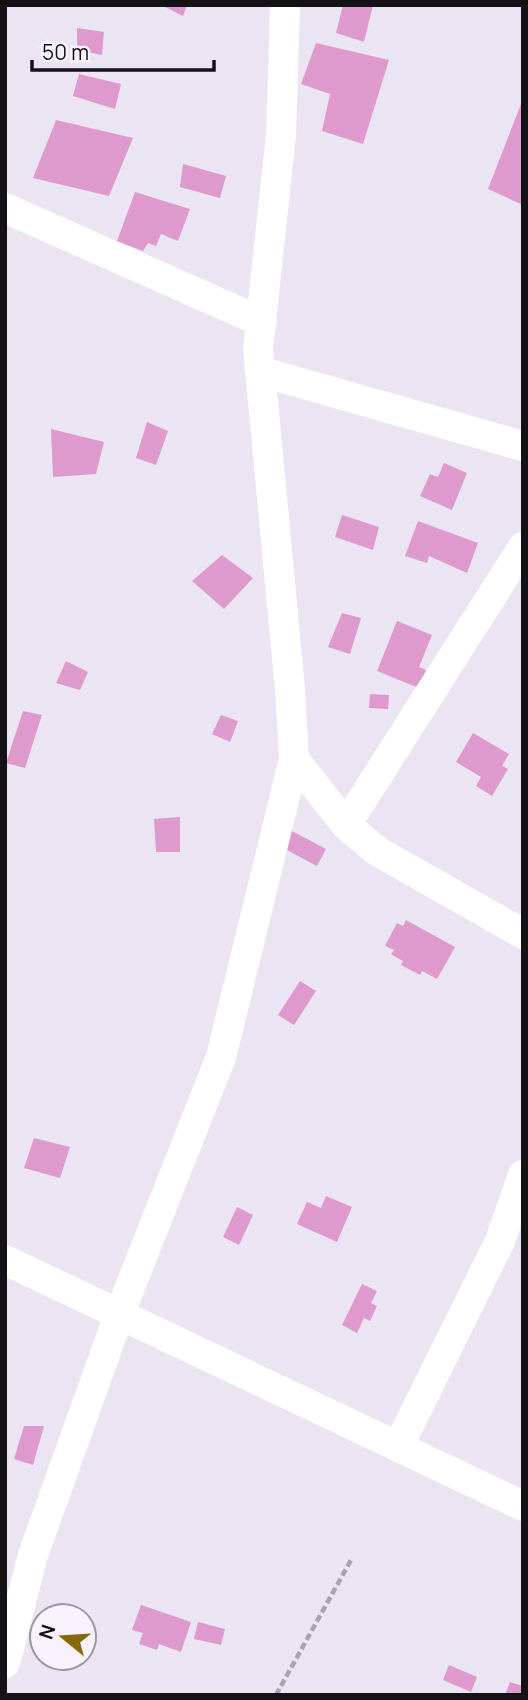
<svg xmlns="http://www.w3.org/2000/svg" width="528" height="1700" viewBox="0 0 528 1700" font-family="Manrope,sans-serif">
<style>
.building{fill:#de9acd}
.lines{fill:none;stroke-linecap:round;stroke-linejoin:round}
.path{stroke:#a8a3ae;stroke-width:4.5;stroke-dasharray:7 3.5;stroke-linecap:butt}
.minor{stroke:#fff;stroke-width:30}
</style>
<rect width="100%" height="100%" fill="#ebe4f2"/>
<!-- building -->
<path class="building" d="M 161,5 L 187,5 L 183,16 Z
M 343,5 L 373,5 L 364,42 L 336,33 Z
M 77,28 L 104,32 L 102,55 L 77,50 Z
M 316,43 L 389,60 L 363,144 L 322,131 L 330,94 L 301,84 Z
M 79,74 L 121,84 L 115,109 L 73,96 Z
M 523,99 L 523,205 L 488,189 Z
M 56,120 L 133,138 L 109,196 L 33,178 Z
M 183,164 L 226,176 L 220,198 L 180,187 Z
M 135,192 L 190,209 L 178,241 L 161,234 L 156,246 L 148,243 L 143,251 L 117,241 Z
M 147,422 L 168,431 L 156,465 L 136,458 Z
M 51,429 L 104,442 L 96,474 L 53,477 Z
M 444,463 L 467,473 L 452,510 L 420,496 L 430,474 L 438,477 Z
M 342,515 L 379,527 L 373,550 L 335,537 Z
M 418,521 L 478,543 L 467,573 L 429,556 L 427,563 L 405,556 Z
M 222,555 L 253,578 L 224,609 L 192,581 Z
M 342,613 L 361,618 L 350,654 L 328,647 Z
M 397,621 L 432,635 L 419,667 L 426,670 L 419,688 L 377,671 Z
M 66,661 L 88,672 L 80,690 L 56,683 Z
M 370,694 L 389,695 L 388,709 L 369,708 Z
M 23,711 L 42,715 L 25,768 L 6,763 Z
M 221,715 L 238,721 L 230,742 L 212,734 Z
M 473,733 L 509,754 L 502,766 L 508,769 L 492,796 L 476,786 L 481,777 L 456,762 Z
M 180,817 L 180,852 L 156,852 L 154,819 Z
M 292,831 L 326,849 L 317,866 L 283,848 Z
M 406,920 L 455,947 L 437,979 L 422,971 L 420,975 L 401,965 L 403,961 L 391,954 L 394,950 L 385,946 L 397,923 L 403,926 Z
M 300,981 L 316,991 L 294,1025 L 278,1015 Z
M 34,1138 L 70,1147 L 60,1178 L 24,1168 Z
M 326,1196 L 352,1207 L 337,1242 L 297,1224 L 307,1202 L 321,1208 Z
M 237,1207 L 253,1215 L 239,1245 L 223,1237 Z
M 362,1284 L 377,1291 L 371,1303 L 377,1306 L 370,1321 L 364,1318 L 357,1333 L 342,1325 Z
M 24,1426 L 44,1426 L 33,1465 L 14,1459 Z
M 141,1605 L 191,1622 L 181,1652 L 159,1644 L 157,1650 L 139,1644 L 143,1633 L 132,1630 Z
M 198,1622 L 225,1629 L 221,1645 L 194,1639 Z
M 449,1665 L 477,1677 L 471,1692 L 443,1680 Z
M 510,1682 L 523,1686 L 523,1695 L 505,1695 Z"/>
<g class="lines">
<!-- path -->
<path class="path" d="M 276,1695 L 351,1560"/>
<!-- minor -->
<path class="minor" d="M 5,208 L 262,322
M 262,372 L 523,446
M 294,759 L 346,825 L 377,851 L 523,934
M 346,825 L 523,547
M 5,1260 L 523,1506
M 398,1447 L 500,1241 L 523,1175
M 5,1663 L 33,1555 L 119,1315 L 221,1057 L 294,759 L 290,689 L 258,349 L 281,135 L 285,5"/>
</g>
<!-- border -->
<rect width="528" height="1700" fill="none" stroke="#141217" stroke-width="14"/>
<!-- north arrow -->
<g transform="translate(63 1637) rotate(288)"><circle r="33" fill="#f7f2fd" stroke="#9c98a1" stroke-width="2"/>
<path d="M0-5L12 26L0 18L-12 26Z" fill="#876a07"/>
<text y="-10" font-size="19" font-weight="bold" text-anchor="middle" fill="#141217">N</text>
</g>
<!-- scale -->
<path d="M32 60v10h182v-10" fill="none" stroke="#141217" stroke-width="3.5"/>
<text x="42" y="60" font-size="21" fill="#141217" stroke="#f7f2fd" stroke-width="5" paint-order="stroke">50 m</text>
</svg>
